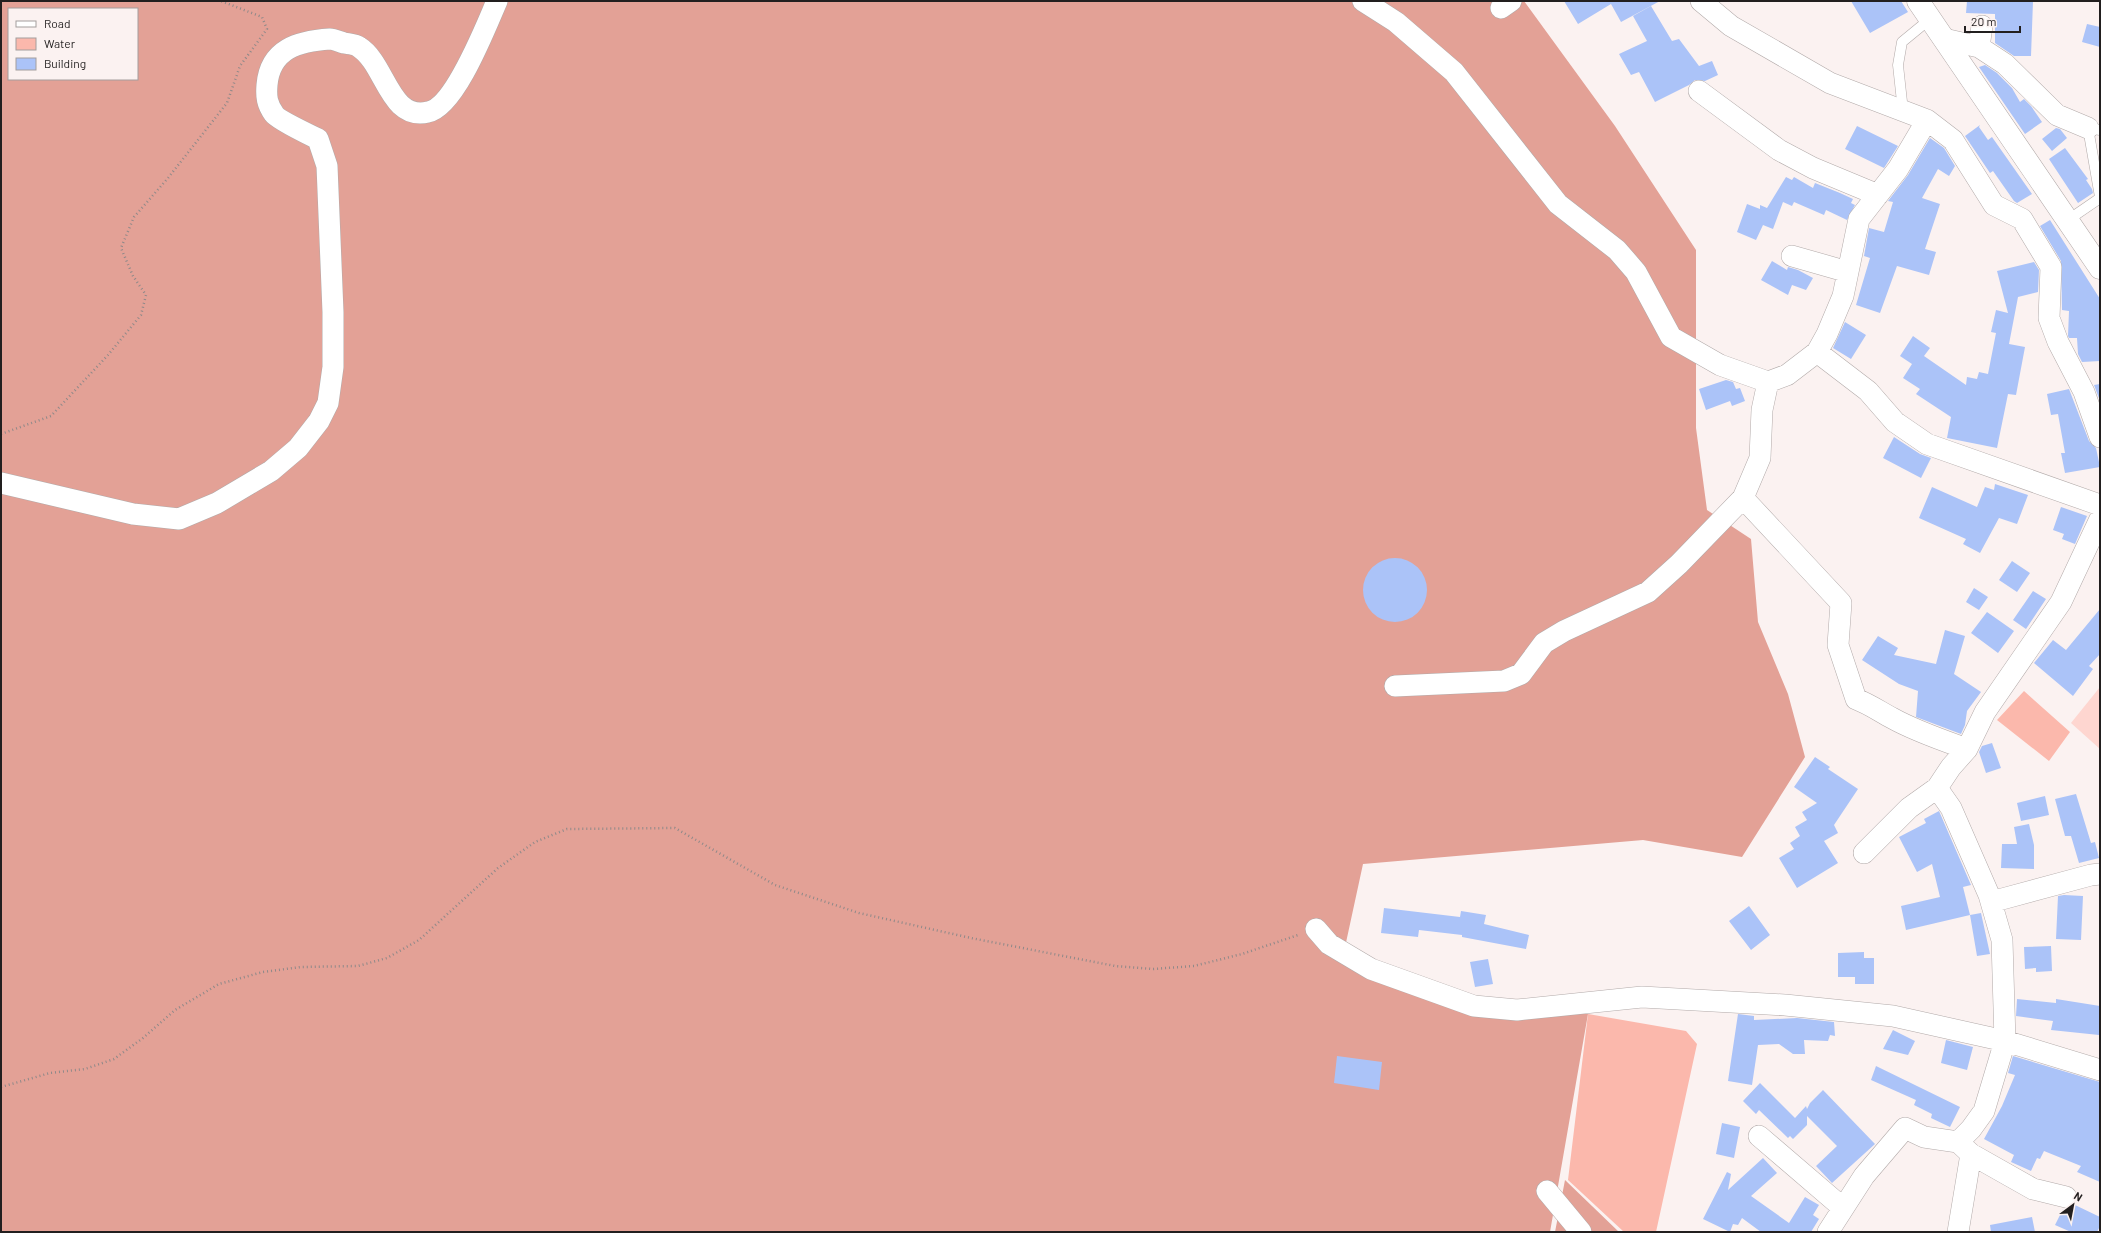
<svg xmlns="http://www.w3.org/2000/svg" width="2101" height="1233" viewBox="0 0 2101 1233" font-family="Barlow,sans-serif">
<style>
.green{fill:#fed6d0}
.forest{fill:#e3a196;fill-rule:evenodd}
.water{fill:#fbb8ac}
.building{fill:#abc3f8}
.lines{fill:none;stroke-linecap:round;stroke-linejoin:round}
.lane-casing{stroke:#b2aaa9;stroke-width:11}
.street-casing{stroke:#b2aaa9;stroke-width:22}
.secondary-casing{stroke:#b2aaa9;stroke-width:23}
.path{stroke:#8f8989;stroke-width:2.5;stroke-dasharray:1 3;stroke-linecap:butt}
.lane{stroke:#fff;stroke-width:10}
.street{stroke:#fff;stroke-width:21}
.secondary{stroke:#fff;stroke-width:22}
</style>
<rect width="100%" height="100%" fill="#fbf2f1"/>
<!-- green -->
<path class="green" d="M 2100,687 L 2100,749 L 2071,723 Z"/>
<!-- forest -->
<path class="forest" d="M 1,1 L 1524,1 L 1615,126 L 1696,250 L 1696,428 L 1707,510 L 1751,539 L 1758,622 L 1788,694 L 1805,757 L 1742,857 L 1643,840 L 1363,864 L 1342,961 L 1485,1007 L 1588,1014 L 1550,1232 L 1,1232 ZM 9,9 L 137,9 L 137,79 L 9,79 Z
M 1565,1180 L 1619,1232 L 1555,1232 Z"/>
<!-- water -->
<path class="water" d="M 2024,691 L 2070,732 L 2049,761 L 1997,720 Z
M 1588,1014 L 1686,1031 L 1697,1044 L 1656,1232 L 1624,1232 L 1568,1180 Z"/>
<!-- building -->
<path class="building" d="M 1564,1 L 1660,1 L 1621,22 L 1611,4 L 1578,24 Z
M 1851,1 L 1901,1 L 1908,12 L 1870,33 Z
M 1967,1 L 2033,1 L 2031,56 L 2014,56 L 1995,43 L 1995,14 L 1966,13 Z
M 1651,6 L 1672,41 L 1679,39 L 1699,66 L 1712,61 L 1718,75 L 1705,81 L 1695,80 L 1689,85 L 1655,102 L 1639,72 L 1631,75 L 1619,54 L 1647,41 L 1633,16 Z
M 2087,24 L 2100,27 L 2100,47 L 2082,42 Z
M 1985,65 L 1997,73 L 2012,88 L 2020,102 L 2024,99 L 2031,106 L 2042,122 L 2025,134 L 1979,67 Z
M 1980,125 L 1979,127 L 1988,140 L 1992,137 L 2032,194 L 2017,203 L 2014,201 L 1993,171 L 1990,173 L 1965,136 Z
M 1857,126 L 1898,146 L 1884,168 L 1845,149 Z
M 2056,128 L 2060,129 L 2067,138 L 2052,151 L 2042,139 Z
M 1930,138 L 1944,148 L 1955,166 L 1949,176 L 1938,169 L 1922,198 L 1940,204 L 1925,249 L 1936,252 L 1929,275 L 1897,266 L 1880,313 L 1856,305 L 1870,258 L 1864,256 L 1869,228 L 1884,232 L 1893,202 L 1888,201 L 1908,175 Z
M 2065,148 L 2088,179 L 2086,180 L 2092,189 L 2093,193 L 2078,203 L 2049,159 Z
M 1786,177 L 1792,180 L 1794,177 L 1813,188 L 1815,183 L 1840,193 L 1853,199 L 1851,203 L 1855,205 L 1847,220 L 1826,210 L 1824,215 L 1794,202 L 1792,206 L 1783,202 L 1773,229 L 1763,225 L 1756,240 L 1737,232 L 1747,204 L 1760,209 L 1760,205 L 1767,208 Z
M 2050,220 L 2100,299 L 2100,361 L 2082,362 L 2078,354 L 2077,338 L 2069,338 L 2068,336 L 2069,311 L 2062,310 L 2061,261 L 2040,226 Z
M 1772,261 L 1787,270 L 1788,267 L 1798,270 L 1813,278 L 1806,290 L 1792,285 L 1788,295 L 1761,280 Z
M 2034,262 L 2039,270 L 2038,292 L 2018,297 L 2009,344 L 2025,347 L 2016,395 L 2008,394 L 1997,448 L 1947,438 L 1951,417 L 1916,394 L 1920,389 L 1903,378 L 1912,364 L 1900,356 L 1913,336 L 1930,348 L 1924,356 L 1966,385 L 1967,377 L 1977,379 L 1979,372 L 1988,374 L 1996,333 L 1991,332 L 1996,310 L 2008,313 L 1997,271 Z
M 1845,322 L 1866,335 L 1851,359 L 1833,348 Z
M 1726,380 L 1733,382 L 1736,389 L 1740,388 L 1745,401 L 1732,406 L 1730,401 L 1706,410 L 1699,389 Z
M 2100,384 L 2100,401 L 2094,385 Z
M 2069,389 L 2089,441 L 2096,448 L 2100,467 L 2065,473 L 2061,453 L 2065,453 L 2058,414 L 2051,415 L 2047,394 Z
M 1894,437 L 1920,454 L 1931,458 L 1921,478 L 1883,458 Z
M 1995,484 L 2028,495 L 2017,524 L 1999,518 L 1980,553 L 1963,544 L 1966,539 L 1919,518 L 1932,487 L 1977,507 L 1985,487 L 1994,490 Z
M 2061,507 L 2087,516 L 2075,544 L 2062,539 L 2064,534 L 2053,530 Z
M1363 590a32 32 0 1 1 64 0a32 32 0 1 1-64 0Z
M 2012,561 L 2030,573 L 2017,592 L 1999,580 Z
M 1974,588 L 1988,597 L 1979,610 L 1966,602 Z
M 2033,591 L 2046,599 L 2026,629 L 2013,620 Z
M 2100,609 L 2100,654 L 2089,666 L 2093,669 L 2073,696 L 2034,663 L 2053,640 L 2066,650 Z
M 1987,612 L 2014,631 L 1998,653 L 1971,633 Z
M 1945,630 L 1965,636 L 1954,674 L 1981,692 L 1967,711 L 1965,725 L 1961,734 L 1916,717 L 1918,691 L 1899,684 L 1862,660 L 1878,636 L 1898,648 L 1894,655 L 1936,664 Z
M 1992,743 L 2001,768 L 1986,773 L 1979,752 L 1982,746 Z
M 1815,757 L 1830,767 L 1828,769 L 1858,789 L 1834,825 L 1838,833 L 1824,841 L 1838,863 L 1797,888 L 1779,858 L 1794,849 L 1790,843 L 1800,836 L 1795,827 L 1807,820 L 1802,812 L 1817,803 L 1794,787 Z
M 2076,794 L 2091,843 L 2095,842 L 2099,858 L 2079,863 L 2071,836 L 2065,836 L 2055,799 Z
M 2045,796 L 2049,815 L 2021,821 L 2017,803 Z
M 1939,811 L 1971,885 L 1963,887 L 1970,915 L 1906,930 L 1901,906 L 1940,897 L 1932,864 L 1917,872 L 1899,837 L 1926,823 L 1924,819 Z
M 2029,824 L 2034,845 L 2034,869 L 2001,868 L 2002,844 L 2017,844 L 2014,827 Z
M 2064,895 L 2083,896 L 2081,940 L 2056,939 L 2058,896 Z
M 1749,906 L 1770,935 L 1751,950 L 1729,921 Z
M 1384,908 L 1460,917 L 1461,911 L 1486,915 L 1484,924 L 1529,935 L 1526,949 L 1462,937 L 1462,935 L 1419,930 L 1418,937 L 1381,933 Z
M 1981,913 L 1990,954 L 1977,956 L 1970,915 Z
M 2051,946 L 2052,971 L 2036,972 L 2036,968 L 2025,969 L 2024,947 Z
M 1864,952 L 1864,958 L 1874,958 L 1874,984 L 1855,984 L 1855,977 L 1838,977 L 1838,953 Z
M 1488,959 L 1493,984 L 1475,987 L 1470,962 Z
M 2017,999 L 2056,1003 L 2056,999 L 2100,1006 L 2099,1035 L 2051,1030 L 2053,1021 L 2016,1016 Z
M 1738,1014 L 1754,1016 L 1754,1020 L 1797,1018 L 1834,1022 L 1835,1036 L 1830,1035 L 1828,1041 L 1804,1040 L 1805,1054 L 1793,1054 L 1779,1044 L 1758,1045 L 1752,1085 L 1728,1081 Z
M 1893,1030 L 1915,1041 L 1908,1055 L 1883,1049 Z
M 1946,1040 L 1973,1047 L 1967,1070 L 1941,1063 Z
M 1337,1056 L 1382,1062 L 1379,1090 L 1334,1083 Z
M 2013,1056 L 2100,1082 L 2100,1182 L 2077,1172 L 2081,1166 L 2044,1151 L 2040,1159 L 2037,1158 L 2031,1171 L 2011,1162 L 2014,1155 L 1984,1139 L 2002,1106 L 2015,1075 L 2008,1073 Z
M 1876,1066 L 1960,1107 L 1950,1127 L 1931,1118 L 1932,1114 L 1914,1105 L 1916,1100 L 1871,1080 Z
M 1760,1083 L 1795,1118 L 1806,1106 L 1807,1109 L 1810,1103 L 1823,1090 L 1875,1144 L 1832,1183 L 1816,1166 L 1837,1146 L 1807,1116 L 1807,1125 L 1793,1139 L 1790,1136 L 1788,1138 L 1759,1110 L 1756,1114 L 1743,1101 Z
M 1722,1123 L 1740,1127 L 1734,1158 L 1716,1154 Z
M 1763,1158 L 1777,1173 L 1751,1196 L 1789,1223 L 1805,1197 L 1819,1205 L 1813,1215 L 1819,1219 L 1811,1232 L 1761,1232 L 1742,1218 L 1738,1225 L 1733,1224 L 1730,1232 L 1703,1219 L 1727,1172 L 1731,1174 L 1728,1190 Z
M 2075,1205 L 2100,1217 L 2100,1226 L 2097,1232 L 2071,1232 L 2055,1225 L 2063,1209 L 2070,1208 Z
M 2032,1217 L 2035,1232 L 1991,1232 L 1990,1225 Z"/>
<g class="lines">
<defs>
<path id="lane" d="M 1903,111 L 1898,65 L 1902,42 L 1930,19
M 2100,130 L 2088,128 L 2100,197
M 2068,220 L 2100,198"/>
<path id="street" d="M 1363,1 L 1396,22 L 1454,72 L 1558,204 L 1617,250 L 1636,272 L 1671,337 L 1720,365 L 1768,382 L 1787,375 L 1817,352 L 1868,391 L 1895,422 L 1927,444 L 2100,505
M 1701,1 L 1731,26 L 1830,83 L 1927,120 L 1953,140 L 1994,205 L 2022,219 L 2051,267 L 2049,318 L 2058,342 L 2084,392 L 2100,437
M 1501,8 L 1511,1
M 1944,39 L 1979,47 L 2005,64 L 2057,115 L 2088,128
M 1979,47 L 1982,26
M 1699,91 L 1779,150 L 1813,168 L 1878,195
M 1792,256 L 1848,272
M 1817,352 L 1827,334 L 1843,296 L 1859,219 L 1898,169 L 1927,120
M 1,483 L 133,514 L 179,519 L 217,503 L 271,471 L 298,448 L 319,421 L 328,403 L 333,367 L 333,312 L 327,166 L 318,139 C 310,135 278,120 274,114 C 267,104 266,97 267,85 C 270,49 298,41 330,39 C 334,39 340,42 344,43 C 349,44 355,44 359,47 C 386,64 389,121 428,112 C 455,107 486,26 497,1
M 1743,498 L 1841,603 L 1838,645 L 1856,699 C 1869,704 1879,711 1892,718 C 1915,731 1942,740 1967,749
M 1395,686 L 1504,681 L 1521,674 L 1544,643 L 1564,631 L 1648,592 L 1679,564 L 1743,498 L 1760,458 L 1762,410 L 1768,382
M 1864,853 L 1909,808 L 1937,788
M 1991,902 L 2091,875 L 2100,874
M 1316,929 L 1329,944 L 1371,969 L 1474,1006 L 1517,1010 L 1642,997 L 1785,1005 L 1893,1016 L 2005,1041 L 2100,1070
M 1759,1136 L 1843,1208
M 1958,1142 L 1971,1154 L 2033,1189 L 2066,1197
M 1547,1191 L 1581,1232
M 1828,1232 L 1864,1176 L 1905,1128 L 1924,1137 L 1958,1142 L 1971,1129 L 1984,1111 L 2005,1041 L 2002,940 L 1989,895 L 1951,808 L 1937,788 L 1951,767 L 1967,749 L 1985,712 L 2061,602 L 2100,519
M 1958,1232 L 1971,1154"/>
<path id="secondary" d="M 1918,1 L 2100,268"/>
</defs>
<!-- lane casing -->
<use href="#lane" class="lane-casing"/>
<!-- street casing -->
<use href="#street" class="street-casing"/>
<!-- secondary casing -->
<use href="#secondary" class="secondary-casing"/>
<!-- path -->
<path class="path" d="M 1,434 L 51,416 L 108,355 L 141,315 L 146,295 L 133,276 L 121,248 L 134,217 L 168,178 L 227,103 L 240,66 L 267,29 L 262,17 L 221,1
M 1,1087 L 50,1073 L 85,1069 L 114,1059 L 143,1038 L 175,1010 L 219,984 L 263,972 L 301,967 L 358,966 L 387,958 L 419,940 L 498,868 L 535,842 L 567,829 L 675,828 L 775,885 L 859,913 L 971,938 L 1115,966 L 1153,969 L 1194,966 L 1242,954 L 1298,935"/>
<!-- lane -->
<use href="#lane" class="lane"/>
<!-- street -->
<use href="#street" class="street"/>
<!-- secondary -->
<use href="#secondary" class="secondary"/>
</g>
<!-- border -->
<rect width="2101" height="1233" fill="none" stroke="#221f1f" stroke-width="4"/>
<!-- legend -->
<rect x="8" y="8" width="130" height="72" fill="#fbf2f1" stroke="#a49e9d"/>
<rect x="16" y="21" width="20" height="6" fill="#ffffff" stroke="#a49e9d"/>
<text x="44" y="28" font-size="12" fill="#221f1f">Road</text>
<rect x="16" y="38" width="20" height="12" fill="#fbb8ac" stroke="#a49e9d"/>
<text x="44" y="48" font-size="12" fill="#221f1f">Water</text>
<rect x="16" y="58" width="20" height="12" fill="#abc3f8" stroke="#a49e9d"/>
<text x="44" y="68" font-size="12" fill="#221f1f">Building</text>
<!-- north arrow -->
<g transform="translate(2073 1205) rotate(32)" stroke="#fbf2f1" stroke-width="3" paint-order="stroke">
<path d="M0-3L7 15L0 10L-7 15Z" fill="#221f1f"/>
<text y="-6" font-size="11" font-weight="bold" text-anchor="middle" fill="#221f1f">N</text>
</g>
<!-- scale -->
<path d="M1965 26v6h55v-6" fill="none" stroke="#221f1f" stroke-width="2"/>
<text x="1971" y="26" font-size="12" fill="#221f1f" stroke="#fbf2f1" stroke-width="3" paint-order="stroke">20 m</text>
</svg>
